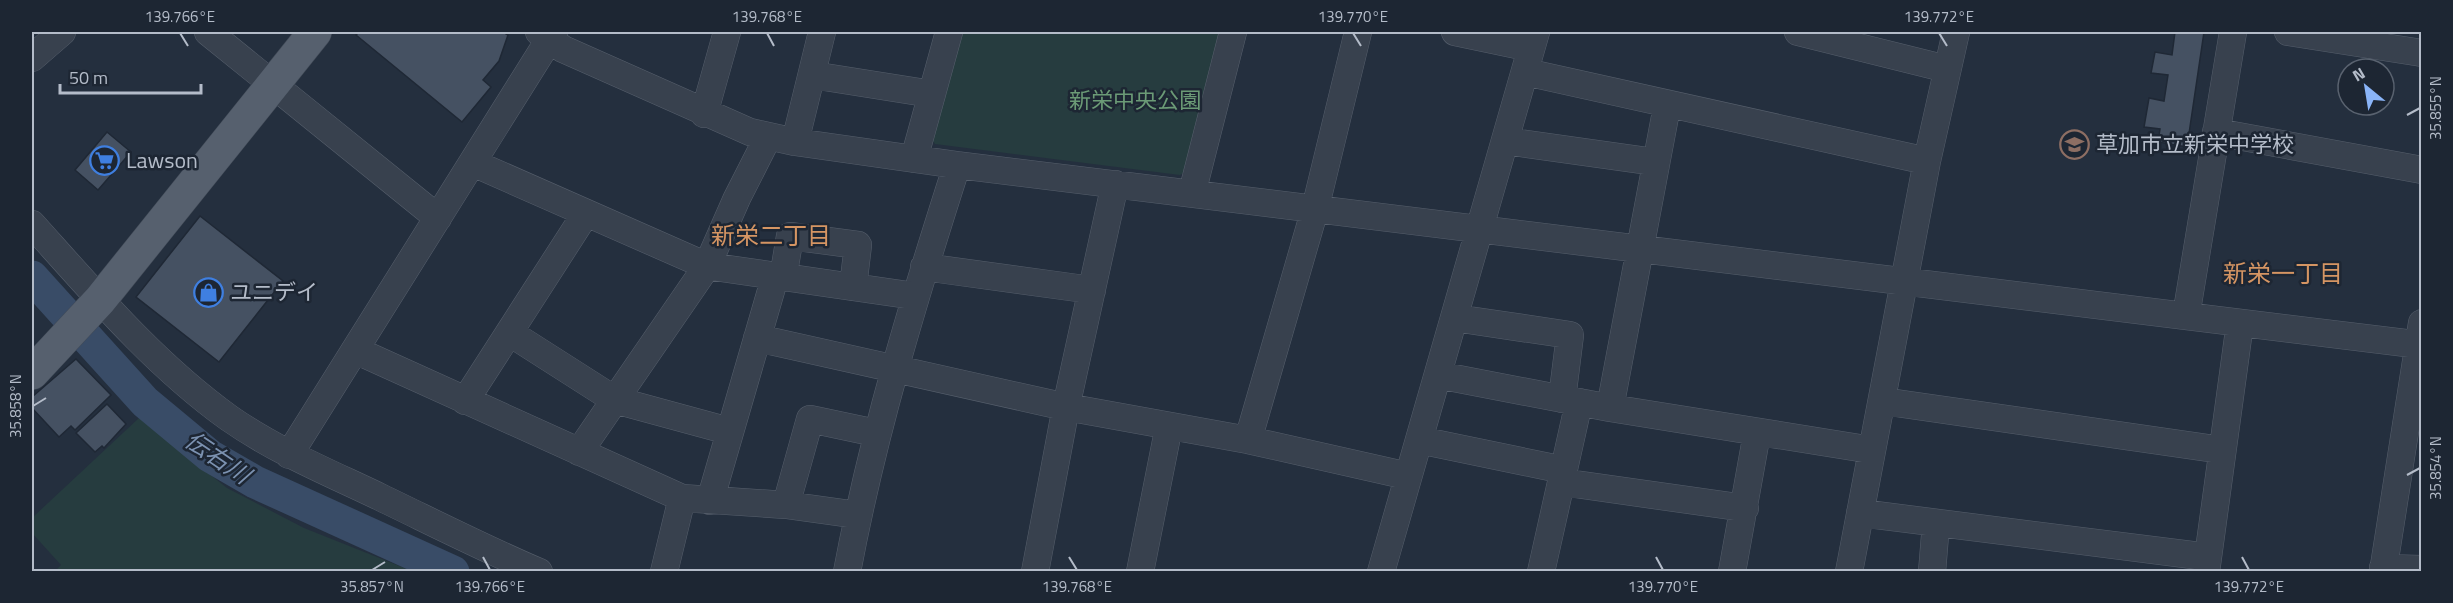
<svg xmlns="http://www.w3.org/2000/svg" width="2453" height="603" viewBox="0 0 2453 603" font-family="'Titillium Web','Noto Sans JP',sans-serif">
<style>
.green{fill:#263c3f}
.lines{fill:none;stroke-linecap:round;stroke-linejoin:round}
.river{stroke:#394c67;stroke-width:33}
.building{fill:#455162;stroke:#1f2835;stroke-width:1.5}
.minor-casing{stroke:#565f6c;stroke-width:28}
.major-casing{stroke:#414a57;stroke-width:34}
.minor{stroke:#38414e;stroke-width:27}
.major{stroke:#56606e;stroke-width:33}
.ticks{fill:none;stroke:#b4bcc9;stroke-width:2}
.labels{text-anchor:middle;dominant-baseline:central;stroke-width:5;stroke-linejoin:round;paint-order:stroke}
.park-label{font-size:22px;fill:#6b9a76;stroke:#1d2633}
.poi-label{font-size:22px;fill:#b4bcc9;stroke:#1d2633;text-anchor:start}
.neighbourhood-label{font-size:24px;fill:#d59563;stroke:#1d2633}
.water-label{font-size:24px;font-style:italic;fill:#7c92b1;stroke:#1d2633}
.neatline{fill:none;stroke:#b4bcc9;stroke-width:2}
.ticks-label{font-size:15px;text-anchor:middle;fill:#b4bcc9}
</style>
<rect width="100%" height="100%" fill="#242f3e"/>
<!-- green -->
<path class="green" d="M 958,32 L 1224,32 L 1188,170 L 1180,175 L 935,144 L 930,137 Z
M 139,418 L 227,488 L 304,528 L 412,571 L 55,571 L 61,565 L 32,533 L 32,518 Z"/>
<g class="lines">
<!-- river -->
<path class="river" d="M 32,277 L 145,402 L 210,456 L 255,482 L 453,572"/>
</g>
<!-- building -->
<path class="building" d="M 359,32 L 503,32 L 508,35 L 499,61 L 483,80 L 491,87 L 462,122 L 356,35 Z
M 2175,32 L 2204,32 L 2187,147 L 2158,142 L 2160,129 L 2144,127 L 2149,98 L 2164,101 L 2168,75 L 2151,73 L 2155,52 L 2172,55 Z
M 107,132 L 131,152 L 98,190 L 75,170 Z
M 200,216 L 283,281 L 219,362 L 136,297 Z
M 76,359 L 111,395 L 75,430 L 71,426 L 59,437 L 32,408 L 32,397 Z
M 107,404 L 126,424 L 104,448 L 102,446 L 95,452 L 76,433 Z"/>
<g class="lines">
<defs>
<path id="minor" d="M 208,32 L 438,218
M 539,32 L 563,49 L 750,132 L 795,142 L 957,165 L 2422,345
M 1455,32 L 1531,48
M 1798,32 L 1947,69
M 2288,32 L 2422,53
M 32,58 L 62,32
M 1525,72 L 1927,161
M 812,75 L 932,94
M 704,114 L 727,32
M 2216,132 L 2422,170
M 1506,141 L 1655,162
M 795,142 L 822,32
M 914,159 L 949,32
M 473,163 L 707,266 L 915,296
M 1192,193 L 1233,32
M 32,224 C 94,293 154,364 229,418 C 276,451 330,473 382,498 C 434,523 485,549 539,572
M 924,267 L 1092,290
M 783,278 L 790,236 L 858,245 L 853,287
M 2186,316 L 2233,32
M 1455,318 L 1570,335 L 1562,399
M 510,333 L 615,400 L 729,431
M 757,338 L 1066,407 L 1248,440 L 1408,476
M 355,350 L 682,498 L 786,505 L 858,515
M 1438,375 L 1610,408 L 1872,450
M 465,401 L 586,213
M 1882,401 L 2222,450
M 1610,408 L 1667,106
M 1248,440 L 1315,209 L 1358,32
M 1419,440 L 1564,470
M 579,452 L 707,266 L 737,198 L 768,137
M 289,455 L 554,32
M 1561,482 L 1745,508
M 710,501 L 775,277
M 786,505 L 810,419 L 876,433
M 1860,513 L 2208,557
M 2383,568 L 2422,569
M 664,572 L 682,498
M 847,572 C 873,433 914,299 957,165
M 1035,572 L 1066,407 L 1115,184
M 1140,572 L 1169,426
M 1381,572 L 1536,32
M 1541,572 L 1579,402
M 1732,572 L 1757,433
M 1849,572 L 1927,161 L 1956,32
M 1932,572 L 1936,523
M 2206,572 L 2240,323
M 2383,572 L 2422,323"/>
<path id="major" d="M 32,373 L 100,300 L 315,32"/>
</defs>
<!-- minor casing -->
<use href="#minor" class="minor-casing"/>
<!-- major casing -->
<use href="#major" class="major-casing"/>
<!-- minor -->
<use href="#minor" class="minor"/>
<!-- major -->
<use href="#major" class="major"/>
</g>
<!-- ticks -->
<path class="ticks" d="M 180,33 L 188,46M 767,33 L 774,46M 1353,33 L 1361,46M 1939,33 L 1947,46M 2407,115 L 2420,108M 33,406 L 46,398M 2407,475 L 2420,468M 483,557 L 490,570M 1069,557 L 1077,570M 1656,557 L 1663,570M 2242,557 L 2249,570M 372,570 L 385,562"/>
<!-- icons -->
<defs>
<symbol id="school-ring" viewBox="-11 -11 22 22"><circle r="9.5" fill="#1d2633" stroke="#8d6e63" stroke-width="1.5"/><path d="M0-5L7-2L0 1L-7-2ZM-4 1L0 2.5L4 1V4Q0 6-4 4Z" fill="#8d6e63"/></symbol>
<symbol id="supermarket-ring" viewBox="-11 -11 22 22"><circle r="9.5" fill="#1d2633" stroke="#3f7fe0" stroke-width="1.5"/><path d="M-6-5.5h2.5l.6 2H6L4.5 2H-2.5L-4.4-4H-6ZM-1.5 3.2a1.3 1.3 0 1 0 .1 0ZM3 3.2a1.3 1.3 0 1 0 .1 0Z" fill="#3f7fe0"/></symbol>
<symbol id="shop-ring" viewBox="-11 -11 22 22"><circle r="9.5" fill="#1d2633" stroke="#3f7fe0" stroke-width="1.5"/><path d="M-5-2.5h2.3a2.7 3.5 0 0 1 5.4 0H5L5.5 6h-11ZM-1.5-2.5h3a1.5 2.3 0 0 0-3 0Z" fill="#3f7fe0"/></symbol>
</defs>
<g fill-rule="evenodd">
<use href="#school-ring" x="2058" y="128" width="33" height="33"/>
<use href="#supermarket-ring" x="88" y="144" width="33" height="33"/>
<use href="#shop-ring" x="192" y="276" width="33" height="33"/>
</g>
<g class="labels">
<!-- park labels -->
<g class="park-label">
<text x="1135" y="100">新栄中央公園</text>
</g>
<!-- poi labels -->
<g class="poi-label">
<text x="2096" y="144">草加市立新栄中学校</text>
<text x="126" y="160">Lawson</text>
<text x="230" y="292">ユニデイ</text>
</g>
<!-- neighbourhood labels -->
<g class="neighbourhood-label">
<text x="771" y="235">新栄二丁目</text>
<text x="2283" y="273">新栄一丁目</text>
</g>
<!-- water labels -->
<g class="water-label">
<text transform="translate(218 457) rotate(34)">伝右川</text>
</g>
</g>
<!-- border -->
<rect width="2453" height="603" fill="none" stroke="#1d2633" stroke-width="66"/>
<!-- north arrow -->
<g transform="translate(2366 87) rotate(330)"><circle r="28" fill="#1d2633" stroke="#59626f" stroke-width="1.5"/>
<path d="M0-4.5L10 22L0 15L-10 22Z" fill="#8ab4f8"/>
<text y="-9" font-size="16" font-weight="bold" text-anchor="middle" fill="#b4bcc9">N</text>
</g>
<!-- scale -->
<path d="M60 84v9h141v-9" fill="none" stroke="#b4bcc9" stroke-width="3"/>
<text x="69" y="84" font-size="18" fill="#b4bcc9" stroke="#1d2633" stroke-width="4.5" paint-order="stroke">50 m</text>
<rect x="33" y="33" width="2387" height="537" class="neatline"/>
<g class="ticks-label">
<text x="180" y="22">139.766°E</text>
<text x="767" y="22">139.768°E</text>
<text x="1353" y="22">139.770°E</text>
<text x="1939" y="22">139.772°E</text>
<text transform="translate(2436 108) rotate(-90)" y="5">35.855°N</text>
<text transform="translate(16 406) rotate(-90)" y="5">35.858°N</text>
<text transform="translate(2436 468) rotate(-90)" y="5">35.854°N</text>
<text x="372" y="592">35.857°N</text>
<text x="490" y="592">139.766°E</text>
<text x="1077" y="592">139.768°E</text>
<text x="1663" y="592">139.770°E</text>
<text x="2249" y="592">139.772°E</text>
</g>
</svg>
